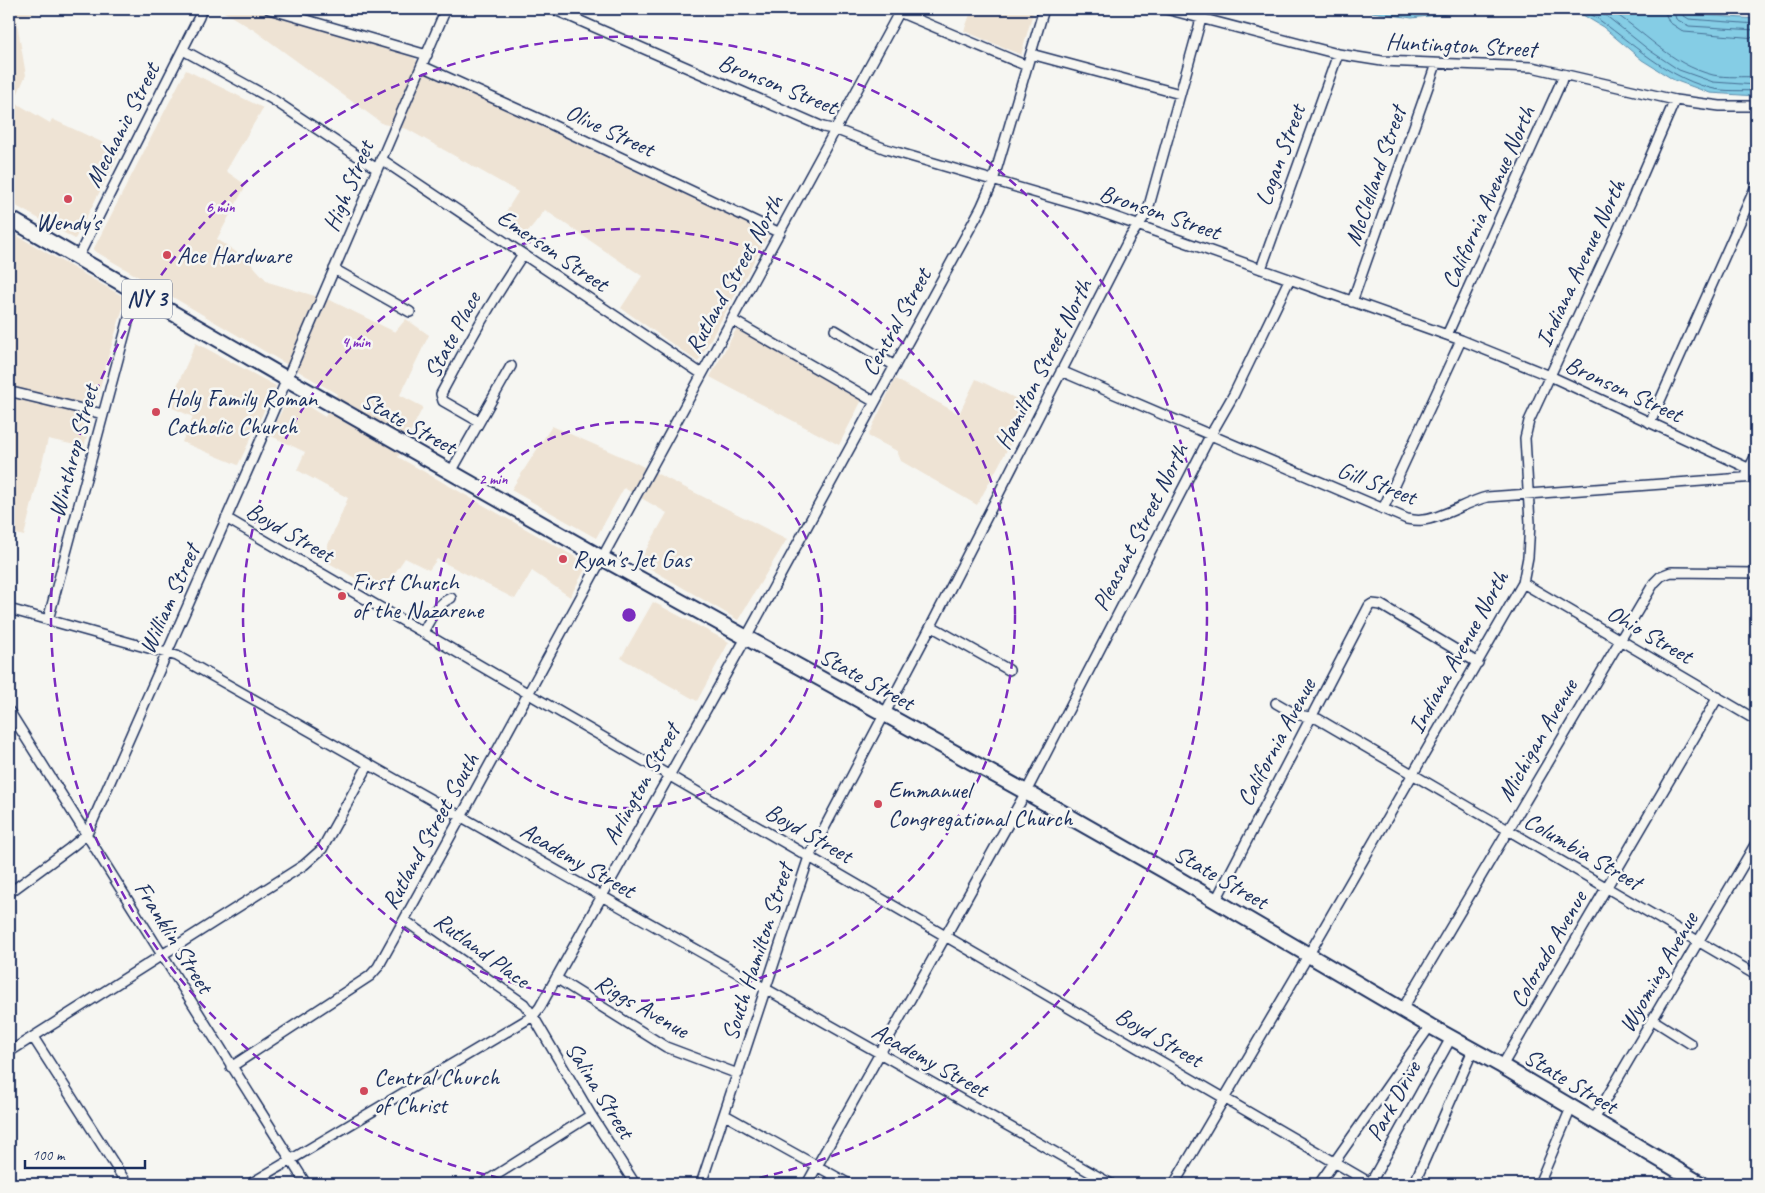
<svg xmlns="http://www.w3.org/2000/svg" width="1765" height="1193" viewBox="0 0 1765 1193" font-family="Caveat,sans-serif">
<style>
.built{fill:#eee3d4}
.water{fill:#85cde5;stroke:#5b8eaf}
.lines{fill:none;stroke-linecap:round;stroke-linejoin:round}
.shore{stroke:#456e94;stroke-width:1}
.minor-casing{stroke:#1b2f5e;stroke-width:12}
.highway-casing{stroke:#1b2f5e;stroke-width:18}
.minor{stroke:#f6f6f2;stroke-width:9}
.highway{stroke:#f6f6f2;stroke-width:14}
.ring{fill:none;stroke:#7b2cbf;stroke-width:2.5;stroke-dasharray:9 6}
.poi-dot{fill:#d1495b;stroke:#f6f6f2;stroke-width:2}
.labels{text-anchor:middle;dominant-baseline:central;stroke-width:5;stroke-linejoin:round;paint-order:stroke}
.shield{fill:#f6f6f2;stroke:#5d6b8a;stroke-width:1}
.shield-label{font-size:22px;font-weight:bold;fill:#1b2f5e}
.street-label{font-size:24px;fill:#1b2f5e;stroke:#f6f6f2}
.poi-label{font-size:24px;fill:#1b2f5e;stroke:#f6f6f2;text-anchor:start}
.centre{fill:#7b2cbf;stroke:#f6f6f2;stroke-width:2.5}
.ring-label{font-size:15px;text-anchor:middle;font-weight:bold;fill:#7b2cbf;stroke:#f6f6f2;stroke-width:5;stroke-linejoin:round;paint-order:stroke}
</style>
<rect width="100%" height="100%" fill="#f6f6f2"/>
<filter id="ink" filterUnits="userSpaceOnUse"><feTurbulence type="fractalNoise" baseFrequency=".02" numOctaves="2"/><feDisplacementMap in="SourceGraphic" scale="10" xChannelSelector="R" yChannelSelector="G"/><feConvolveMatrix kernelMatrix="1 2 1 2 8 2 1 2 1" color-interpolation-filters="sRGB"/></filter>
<g filter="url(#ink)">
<!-- built -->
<path class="built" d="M 9,9 L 55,9 L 16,17 L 26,75 L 17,95 L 16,103 L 50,123 L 52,119 L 121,151 L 75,239 L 9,202 Z
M 219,9 L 252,9 L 413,57 L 432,75 L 769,234 L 698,362 L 621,308 L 642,276 L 545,210 L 522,239 L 499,223 L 518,192 L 407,129 L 383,124 L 254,30 Z
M 972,9 L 1034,9 L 1021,55 L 964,31 Z
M 186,70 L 263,108 L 226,171 L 246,185 L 217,239 L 248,260 L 268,282 L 332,301 L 395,332 L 406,319 L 429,335 L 400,395 L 423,407 L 398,457 L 588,564 L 570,597 L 532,571 L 515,599 L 437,559 L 429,570 L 405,558 L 381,593 L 322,559 L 348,498 L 297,470 L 305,452 L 269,435 L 290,395 L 325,417 L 337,394 L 93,250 Z
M 9,231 L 126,298 L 109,354 L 84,447 L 48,439 L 24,536 L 9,532 Z
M 737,328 L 863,398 L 839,445 L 710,377 Z
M 196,343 L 276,386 L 238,465 L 182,442 L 193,417 L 168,406 Z
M 895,379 L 959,414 L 976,379 L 1031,406 L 977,505 L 901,461 L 897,451 L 868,436 Z
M 552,426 L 634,462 L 787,539 L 738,620 L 639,562 L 667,513 L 624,488 L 596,538 L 511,490 Z
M 653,602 L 729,642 L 697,701 L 621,658 Z"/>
<!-- water -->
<path class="water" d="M 1352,9 L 1486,9 L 1412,18 Z
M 1573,9 L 1681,9 L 1690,14 L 1756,19 L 1756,96 L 1710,93 L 1674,80 L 1642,60 L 1603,27 Z"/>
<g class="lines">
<!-- shore -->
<path class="shore" d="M 1390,9 L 1412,13 L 1448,9
M 1583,9 C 1625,35 1660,75 1710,88 C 1724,92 1742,90 1756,91
M 1594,9 L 1609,18 L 1649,50 L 1679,70 L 1713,82 L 1756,85
M 1608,9 C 1645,31 1669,64 1713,75 C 1727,78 1743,76 1756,77
M 1665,9 L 1666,15 L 1669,22 L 1684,32 L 1756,38
M 1673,9 L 1676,19 L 1689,26 L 1756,30
M 1679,9 L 1681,14 L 1689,19 L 1756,24"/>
<defs>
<path id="minor" d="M 269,9 L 427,55
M 553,9 L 823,127 L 837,130 L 886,149 L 1095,210 L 1461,340 L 1550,376 L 1750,469
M 892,9 L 1027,66
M 1166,9 L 1338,54 L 1382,61 L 1532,67 L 1675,100 L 1720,106 L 1756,106
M 183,50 L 272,99 L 377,169
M 1031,54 L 1180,94
M 422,66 L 544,121 L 780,233
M 381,159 L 702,374
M 77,259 L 199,17 L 202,9
M 334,269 L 410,312
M 1261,269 L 1338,54
M 1352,302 L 1436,64
M 732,320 L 875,402
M 835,330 L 895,366
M 1447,335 L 1561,82 L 1563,75
M 1061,371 L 1407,519 C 1412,520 1418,521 1423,520 C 1443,518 1466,502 1487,497 L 1756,477
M 16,393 L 103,414
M 478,421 L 443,401 L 441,394 C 466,346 493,299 523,254
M 1650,423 L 1756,186
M 451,472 L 511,366
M 1747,473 L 1756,455
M 1383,509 L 1461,340
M 226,518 L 1372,1184
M 1523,583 L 1756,720
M 9,609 L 177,656 L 1111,1184
M 48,620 L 136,292
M 931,626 L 1009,670
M 423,632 C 431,619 436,604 451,598
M 1276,703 L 1295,714 L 1318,719 L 1756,975
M 9,711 L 306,1184
M 9,893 L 70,848 L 87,834 L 253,458 L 446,9
M 1216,900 L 1369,606 L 1372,604 L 1381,605 L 1478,663
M 404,920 L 524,1004 L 533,1016 L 591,1115 L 635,1184
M 556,978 L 666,1047 L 738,1074
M 1402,1010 L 1654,583 L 1661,576 L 1671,572 L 1756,573
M 1653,1020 L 1691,1044
M 33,1037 L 127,1184
M 9,1052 L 304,865 L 322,849 L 369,764
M 1502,1066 L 1718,697
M 231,1067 L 370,976 L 378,967 L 461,817 L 901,9
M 725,1115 L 849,1184
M 1593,1121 L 1756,843
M 250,1184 L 533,1016 L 540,1007 L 746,638 L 981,208 L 993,181 L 1044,9
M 482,1184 L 591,1115
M 701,1184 L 809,857 L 931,626 L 1130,237 L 1147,213 L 1201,19
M 807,1184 L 1026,792 L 1210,436 L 1234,394 L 1289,280
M 1174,1184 L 1309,954 L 1523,583 L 1528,557 L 1530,523 L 1525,438 L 1529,421 L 1632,199 L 1675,100
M 1319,1184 L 1430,1026
M 1370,1184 L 1451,1038
M 1414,1184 L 1473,1050
M 1539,1184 L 1571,1108"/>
<path id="highway" d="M 9,218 L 292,382 L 602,558 L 1026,792 L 1165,871 L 1430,1026 L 1502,1066 L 1701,1184"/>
</defs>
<!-- minor casing -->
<use href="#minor" class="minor-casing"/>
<!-- highway casing -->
<use href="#highway" class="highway-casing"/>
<!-- minor -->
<use href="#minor" class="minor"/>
<!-- highway -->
<use href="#highway" class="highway"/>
</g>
</g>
<!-- distance rings -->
<g class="ring">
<circle cx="629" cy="615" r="193"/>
<circle cx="629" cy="615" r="386"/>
<path d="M529 1184A578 578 0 1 1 729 1184"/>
</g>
<!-- markers -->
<g class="poi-dot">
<circle cx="68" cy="199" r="5"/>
<circle cx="167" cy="255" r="5"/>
<circle cx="156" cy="412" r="5"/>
<circle cx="563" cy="559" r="5"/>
<circle cx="342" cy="596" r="5"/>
<circle cx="878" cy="804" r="5"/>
<circle cx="364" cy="1091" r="5"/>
</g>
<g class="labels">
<!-- shield labels -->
<rect class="shield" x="122" y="279.5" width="50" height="39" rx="4"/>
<g class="shield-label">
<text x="147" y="299">NY 3</text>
</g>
<!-- street labels -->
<g class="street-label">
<text transform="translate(1461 45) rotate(3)">Huntington Street</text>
<text transform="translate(778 84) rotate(22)">Bronson Street</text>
<text transform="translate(122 125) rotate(-63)">Mechanic Street</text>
<text transform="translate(610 130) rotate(25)">Olive Street</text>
<text transform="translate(1280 155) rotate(-70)">Logan Street</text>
<text transform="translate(1375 176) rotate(-71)">McClelland Street</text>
<text transform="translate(348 186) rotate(-67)">High Street</text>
<text transform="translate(1488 197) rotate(-66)">California Avenue North</text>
<text transform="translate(1160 212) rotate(19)">Bronson Street</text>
<text transform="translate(553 250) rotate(34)">Emerson Street</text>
<text transform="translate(1580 263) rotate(-65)">Indiana Avenue North</text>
<text transform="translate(734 274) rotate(-61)">Rutland Street North</text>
<text transform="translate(896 322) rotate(-61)">Central Street</text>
<text transform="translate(452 335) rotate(-62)">State Place</text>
<text transform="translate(1043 364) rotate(-63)">Hamilton Street North</text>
<text transform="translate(1624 389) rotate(25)">Bronson Street</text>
<text transform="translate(409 423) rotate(29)">State Street</text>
<text transform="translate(73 451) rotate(-75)">Winthrop Street</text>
<text transform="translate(1377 483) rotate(21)">Gill Street</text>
<text transform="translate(1140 527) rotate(-63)">Pleasant Street North</text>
<text transform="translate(290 532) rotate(30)">Boyd Street</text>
<text transform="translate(169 599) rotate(-66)">William Street</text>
<text transform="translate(1650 634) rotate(30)">Ohio Street</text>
<text transform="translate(1458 652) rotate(-61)">Indiana Avenue North</text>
<text transform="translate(867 679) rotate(29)">State Street</text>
<text transform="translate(1537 740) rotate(-60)">Michigan Avenue</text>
<text transform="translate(1276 742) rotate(-62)">California Avenue</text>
<text transform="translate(641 784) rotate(-61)">Arlington Street</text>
<text transform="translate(430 831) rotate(-61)">Rutland Street South</text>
<text transform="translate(809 833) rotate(30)">Boyd Street</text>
<text transform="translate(1583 851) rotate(30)">Columbia Street</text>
<text transform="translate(578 860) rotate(30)">Academy Street</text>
<text transform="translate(1221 877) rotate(30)">State Street</text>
<text transform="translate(174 937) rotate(58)">Franklin Street</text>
<text transform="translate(1548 949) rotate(-60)">Colorado Avenue</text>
<text transform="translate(482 950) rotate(36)">Rutland Place</text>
<text transform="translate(757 952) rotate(-72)">South Hamilton Street</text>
<text transform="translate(1658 972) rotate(-60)">Wyoming Avenue</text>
<text transform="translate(642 1006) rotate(30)">Riggs Avenue</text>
<text transform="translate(1159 1037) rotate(30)">Boyd Street</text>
<text transform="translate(930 1060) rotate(29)">Academy Street</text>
<text transform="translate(1571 1081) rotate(31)">State Street</text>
<text transform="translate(600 1090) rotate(58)">Salina Street</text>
<text transform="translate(1393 1101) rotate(-61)">Park Drive</text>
</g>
<!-- poi labels -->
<g class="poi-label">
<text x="68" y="222" text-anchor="middle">Wendy's</text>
<text x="177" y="255">Ace Hardware</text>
<text x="166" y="398">Holy Family Roman<tspan x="166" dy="28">Catholic Church</tspan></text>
<text x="573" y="559">Ryan's Jet Gas</text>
<text x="352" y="582">First Church<tspan x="352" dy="28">of the Nazarene</tspan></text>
<text x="888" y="790">Emmanuel<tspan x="888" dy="28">Congregational Church</tspan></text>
<text x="374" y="1077">Central Church<tspan x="374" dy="28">of Christ</tspan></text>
</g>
</g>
<circle cx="629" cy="615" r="8" class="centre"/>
<g class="ring-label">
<text x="220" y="212">6 min</text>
<text x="356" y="347">4 min</text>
<text x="493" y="484">2 min</text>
</g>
<!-- margin -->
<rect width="1765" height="1193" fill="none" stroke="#f6f6f2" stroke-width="30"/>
<rect x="15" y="15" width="1735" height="1163" fill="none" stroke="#1b2f5e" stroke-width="2" filter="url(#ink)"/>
<!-- scale -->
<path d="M25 1160v8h120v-8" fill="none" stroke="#1b2f5e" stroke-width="2.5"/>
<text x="32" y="1160" font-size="15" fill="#1b2f5e" stroke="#f6f6f2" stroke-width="4" paint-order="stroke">100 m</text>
</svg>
